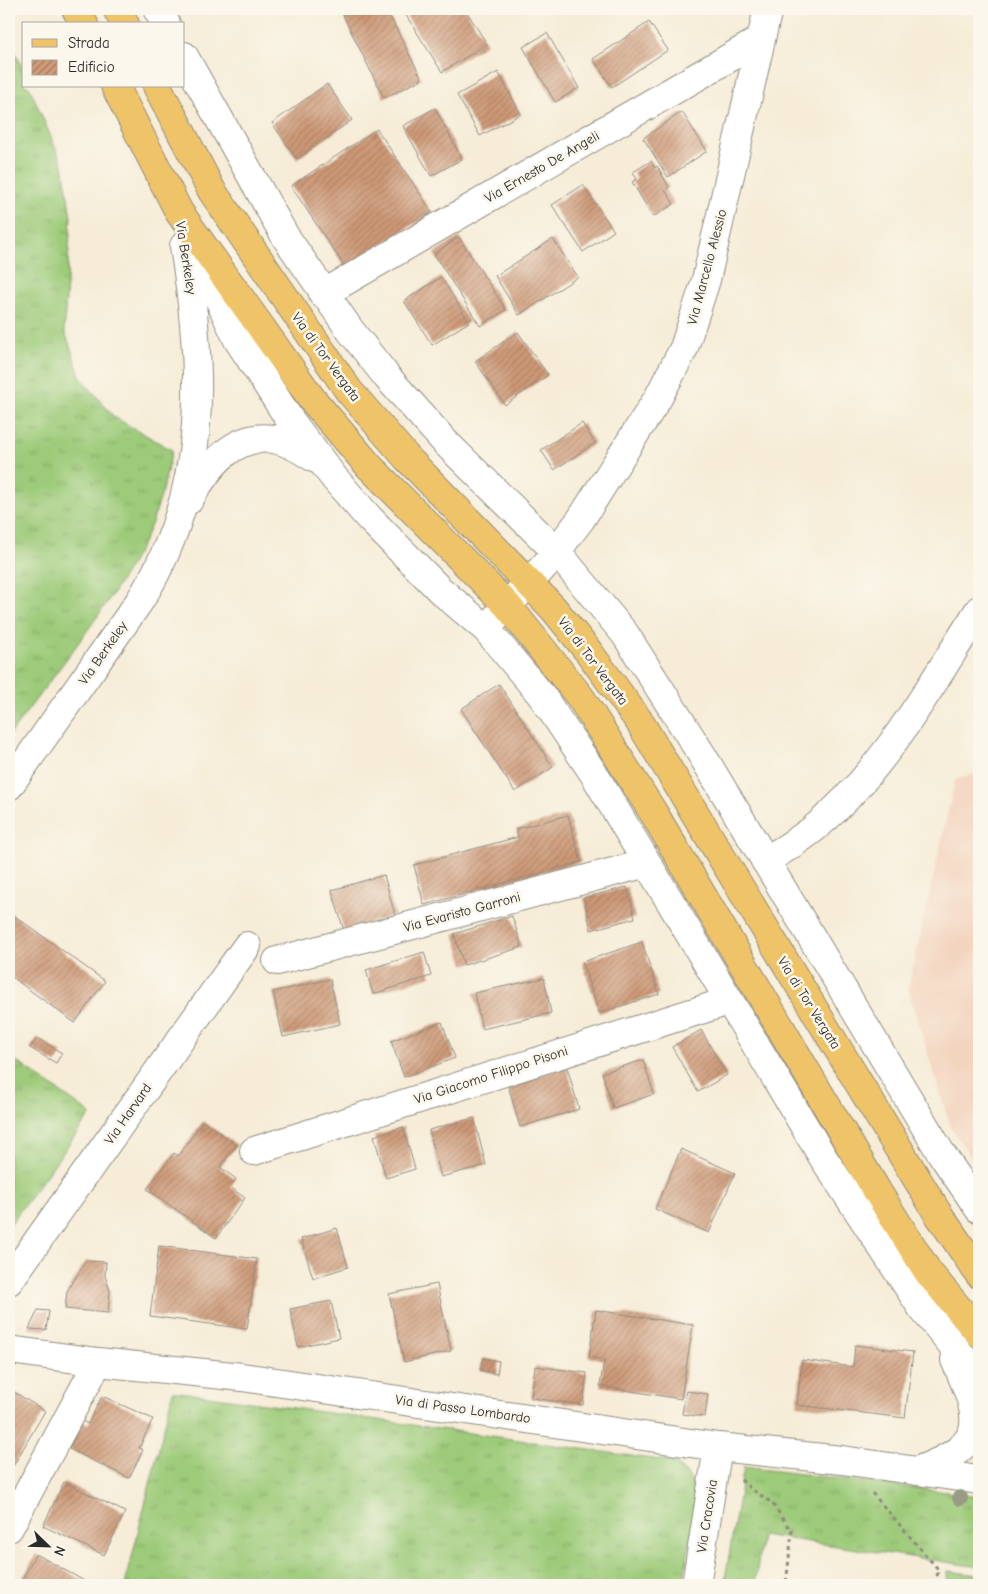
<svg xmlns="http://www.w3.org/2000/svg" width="988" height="1594" viewBox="0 0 988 1594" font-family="'Comic Neue',sans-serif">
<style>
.built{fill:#f3d4be}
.grass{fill:url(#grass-tufts);stroke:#647b52}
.building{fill:url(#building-hatch)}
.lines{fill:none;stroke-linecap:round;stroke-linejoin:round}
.minor-casing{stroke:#908c81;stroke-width:30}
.major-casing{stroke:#908c81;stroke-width:30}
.path{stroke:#908c81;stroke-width:3;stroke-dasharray:4 4;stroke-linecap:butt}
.minor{stroke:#fff;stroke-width:28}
.major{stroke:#efc469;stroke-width:28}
.tree{fill:#999c85}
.labels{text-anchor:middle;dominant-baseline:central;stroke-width:5;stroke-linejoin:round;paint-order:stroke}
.street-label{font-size:14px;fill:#2b2b2b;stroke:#fbf7ec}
</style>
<defs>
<pattern id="grass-tufts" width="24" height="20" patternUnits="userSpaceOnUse" patternTransform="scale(1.25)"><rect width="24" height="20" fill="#9dcb79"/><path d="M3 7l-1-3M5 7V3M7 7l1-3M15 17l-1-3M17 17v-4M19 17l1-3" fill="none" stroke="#87ae69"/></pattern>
<pattern id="building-hatch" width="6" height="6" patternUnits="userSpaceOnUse" patternTransform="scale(1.25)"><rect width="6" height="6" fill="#ce9977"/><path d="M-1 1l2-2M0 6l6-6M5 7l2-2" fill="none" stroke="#a77d62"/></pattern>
</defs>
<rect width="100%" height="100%" fill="#fbf7ec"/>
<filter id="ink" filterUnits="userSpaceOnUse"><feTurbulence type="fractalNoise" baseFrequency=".02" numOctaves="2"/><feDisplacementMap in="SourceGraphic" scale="10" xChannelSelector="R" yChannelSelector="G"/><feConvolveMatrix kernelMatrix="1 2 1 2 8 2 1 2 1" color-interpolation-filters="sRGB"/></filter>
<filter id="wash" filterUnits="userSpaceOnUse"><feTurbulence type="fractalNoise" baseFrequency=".0096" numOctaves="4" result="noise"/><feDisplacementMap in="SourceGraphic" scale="20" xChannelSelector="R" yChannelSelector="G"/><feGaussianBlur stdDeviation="1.12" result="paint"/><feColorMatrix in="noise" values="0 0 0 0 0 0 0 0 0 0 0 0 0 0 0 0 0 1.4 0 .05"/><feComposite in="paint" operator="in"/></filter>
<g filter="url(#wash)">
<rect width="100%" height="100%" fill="#f6ecd7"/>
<!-- built -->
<path class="built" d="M 979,773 L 979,1169 L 951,1128 L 908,989 L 955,780 Z"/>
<!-- grass -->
<path class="grass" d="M 9,46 C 20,55 24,72 24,86 L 29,86 L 63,165 L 71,217 L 64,329 L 81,378 L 114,417 L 172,450 C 165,482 157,516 142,545 C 105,614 54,673 9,736 Z
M 9,1056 L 91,1114 L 9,1226 Z
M 173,1391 L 674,1462 C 687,1473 696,1482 697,1500 L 683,1585 L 125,1585 Z
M 744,1467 L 979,1496 L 979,1567 L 762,1535 L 755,1585 L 724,1585 Z
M 948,1571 L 979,1575 L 979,1585 L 946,1585 Z"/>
<g id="blocks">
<!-- building -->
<path class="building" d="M 340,9 L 386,9 L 422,79 L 384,98 Z
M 402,9 L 465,9 L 487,44 L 442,72 Z
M 649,22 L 668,50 L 612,87 L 593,59 Z
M 547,33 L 579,88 L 555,102 L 523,47 Z
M 498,72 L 521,114 L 480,136 L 457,95 Z
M 327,84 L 352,120 L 297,159 L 272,123 Z
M 435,108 L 462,159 L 431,176 L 403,126 Z
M 682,112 L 707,151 L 668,177 L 643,138 Z
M 377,129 L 432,212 L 346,269 L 291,186 Z
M 651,161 L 655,168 L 657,166 L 669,187 L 665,190 L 674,204 L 653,217 L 632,182 L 637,179 L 633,172 Z
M 583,185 L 614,231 L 583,252 L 552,205 Z
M 459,237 L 506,310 L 480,326 L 434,254 Z
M 553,239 L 578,277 L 519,315 L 495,276 Z
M 441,277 L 469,322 L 432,345 L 404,301 Z
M 518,332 L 548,375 L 505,405 L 475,361 Z
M 582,423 L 595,443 L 554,470 L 541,450 Z
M 499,684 L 553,767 L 515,792 L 461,709 Z
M 568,815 L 581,862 L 424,905 L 414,865 L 518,837 L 516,829 Z
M 384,875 L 395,915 L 344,931 L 332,890 Z
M 627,887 L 635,918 L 591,930 L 584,898 Z
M 9,912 L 105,981 L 75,1023 L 9,975 Z
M 512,916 L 522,947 L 464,965 L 454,934 Z
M 642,942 L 659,994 L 599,1013 L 582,962 Z
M 424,952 L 431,976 L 373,994 L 366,970 Z
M 544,978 L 551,1013 L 482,1029 L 474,993 Z
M 330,979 L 340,1024 L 283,1037 L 273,992 Z
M 442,1022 L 455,1058 L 404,1077 L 391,1041 Z
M 701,1030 L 727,1075 L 698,1092 L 672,1047 Z
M 37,1038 L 62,1053 L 56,1063 L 30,1048 Z
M 643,1060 L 654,1094 L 613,1108 L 602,1073 Z
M 567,1067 L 579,1109 L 520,1127 L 508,1085 Z
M 474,1118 L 486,1165 L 441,1177 L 429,1130 Z
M 203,1121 L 237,1145 L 220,1167 L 236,1179 L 230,1187 L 245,1198 L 216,1238 L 147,1189 L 174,1153 L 178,1156 Z
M 403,1127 L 415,1169 L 386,1178 L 374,1136 Z
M 681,1149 L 735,1173 L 709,1233 L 655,1209 Z
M 337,1228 L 348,1267 L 313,1278 L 301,1239 Z
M 159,1246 L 257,1259 L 247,1329 L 150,1316 Z
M 86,1261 L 106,1262 L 105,1276 L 110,1291 L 108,1313 L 65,1309 L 67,1291 Z
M 437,1284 L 451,1351 L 404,1362 L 389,1294 Z
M 331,1301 L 339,1338 L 298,1347 L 290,1309 Z
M 38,1310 L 49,1311 L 46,1330 L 29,1329 Z
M 596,1310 L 693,1325 L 681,1399 L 600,1386 L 604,1360 L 589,1357 Z
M 855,1345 L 913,1352 L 905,1418 L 797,1405 L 802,1360 L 853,1367 Z
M 483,1358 L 499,1361 L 497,1374 L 480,1370 Z
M 535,1366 L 587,1373 L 583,1405 L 531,1398 Z
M 9,1389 L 45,1411 L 13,1466 L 9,1463 Z
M 686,1391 L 708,1394 L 705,1417 L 682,1414 Z
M 102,1396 L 153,1419 L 139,1448 L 143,1450 L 129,1478 L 69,1449 L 82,1421 L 88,1424 Z
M 64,1482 L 125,1512 L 104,1555 L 43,1526 Z
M 36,1554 L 88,1583 L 87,1585 L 19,1585 Z"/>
</g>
</g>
<g filter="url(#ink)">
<use href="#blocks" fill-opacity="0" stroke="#908c81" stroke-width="1"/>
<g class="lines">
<defs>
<path id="minor" d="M 157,9 L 166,24
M 184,56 L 285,236 L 350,330 L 387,377 L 446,443 L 557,552 L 625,634 L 702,755 L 941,1153 L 979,1209
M 193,243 L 238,340 L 290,420 L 335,479 L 369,518 L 440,590 L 486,629 L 542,696 L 594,774 L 824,1159 L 922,1308 L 979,1377
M 323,294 L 760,40
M 189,500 C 208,467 235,430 278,440 C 292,443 304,452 316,459
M 492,622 L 549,561 L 581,519 L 658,398 L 684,348 L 706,280 L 768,9
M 9,786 L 139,602 C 210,491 204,370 184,246
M 765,861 C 783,850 802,839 818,825 C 887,767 931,684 979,610
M 277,961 L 647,863
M 254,1151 L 729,1001
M 9,1281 L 247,946
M 9,1350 L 98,1362 L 242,1377 L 718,1447 L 842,1460 L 979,1480
M 919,1470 C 988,1444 983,1422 955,1360
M 9,1528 L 98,1362
M 696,1585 L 718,1447"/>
<path id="major" d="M 76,9 L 84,24
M 117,9 L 125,24
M 115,86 L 179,212 L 312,399 L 369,466 L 507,605 L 581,698 L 653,812 L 877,1191 L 928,1272 L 979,1333
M 157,86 L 212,191 L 349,391 L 407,458 L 553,608 L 588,651 L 639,721 L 937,1212 L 979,1274"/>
</defs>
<!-- minor casing -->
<use href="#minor" class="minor-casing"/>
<!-- major casing -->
<use href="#major" class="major-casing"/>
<!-- path -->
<path class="path" d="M 741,1480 L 750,1488 L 772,1503 L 792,1532 L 786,1584
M 872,1493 L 938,1569 L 936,1585"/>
<!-- minor -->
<use href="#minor" class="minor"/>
<!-- major -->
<use href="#major" class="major"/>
</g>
<!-- trees -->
<circle class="tree" cx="960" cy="1498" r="8"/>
</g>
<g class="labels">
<!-- street labels -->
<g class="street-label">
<text transform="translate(542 167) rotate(-30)">Via Ernesto De Angeli</text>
<text transform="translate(186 258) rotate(81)">Via Berkeley</text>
<text transform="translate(707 267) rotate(-75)">Via Marcello Alessio</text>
<text transform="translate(326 357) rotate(54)">Via di Tor Vergata</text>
<text transform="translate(103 653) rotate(-55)">Via Berkeley</text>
<text transform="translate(593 661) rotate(53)">Via di Tor Vergata</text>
<text transform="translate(462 912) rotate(-15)">Via Evaristo Garroni</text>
<text transform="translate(809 1003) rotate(58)">Via di Tor Vergata</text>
<text transform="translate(491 1075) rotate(-18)">Via Giacomo Filippo Pisoni</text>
<text transform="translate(128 1114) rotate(-55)">Via Harvard</text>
<text transform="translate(463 1409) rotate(8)">Via di Passo Lombardo</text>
<text transform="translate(707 1516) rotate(-81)">Via Cracovia</text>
</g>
</g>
<!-- margin -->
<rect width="988" height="1594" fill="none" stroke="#fbf7ec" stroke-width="30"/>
<!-- legend -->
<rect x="22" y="22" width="162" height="65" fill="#fbf7ec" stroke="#a8a59f"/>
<rect x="32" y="39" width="25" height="8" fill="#efc469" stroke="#a8a59f"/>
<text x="68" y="48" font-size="15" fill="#2b2b2b">Strada</text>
<rect x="32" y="60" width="25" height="15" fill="url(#building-hatch)" stroke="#a8a59f"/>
<text x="68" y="72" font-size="15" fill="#2b2b2b">Edificio</text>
<!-- north arrow -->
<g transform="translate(48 1546) rotate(113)" stroke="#fbf7ec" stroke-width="4" paint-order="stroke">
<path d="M0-4L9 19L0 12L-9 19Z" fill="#2b2b2b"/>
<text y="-8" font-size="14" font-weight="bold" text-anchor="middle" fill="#2b2b2b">N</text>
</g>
</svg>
